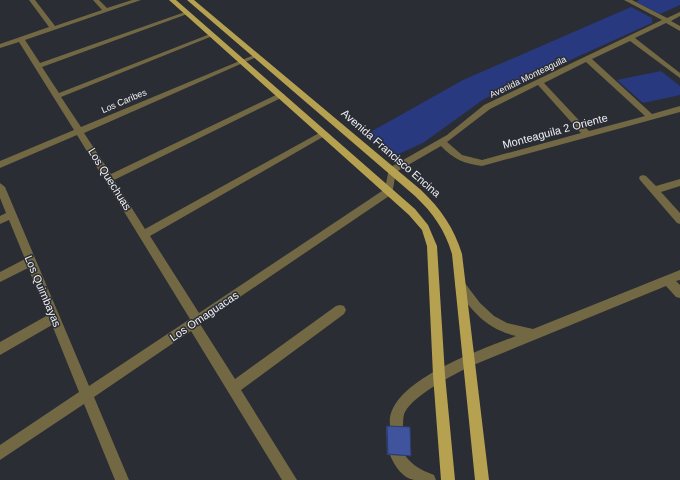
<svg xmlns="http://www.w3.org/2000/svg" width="680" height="480" viewBox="0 0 680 480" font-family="Arial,sans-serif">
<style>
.green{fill:#28397f}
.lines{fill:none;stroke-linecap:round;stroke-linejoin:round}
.minor{fill:#726843;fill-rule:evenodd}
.major{fill:#b6a151;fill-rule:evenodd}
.wall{fill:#364887}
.building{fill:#3f549d;stroke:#2c3b6e}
.labels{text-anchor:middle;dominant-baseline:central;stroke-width:3;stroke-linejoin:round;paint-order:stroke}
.far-street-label{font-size:9px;fill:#f0f2f6;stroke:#2b2d34}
.street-label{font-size:11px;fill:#f0f2f6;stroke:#2b2d34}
</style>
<rect width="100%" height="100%" fill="#2b2d34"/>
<!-- green -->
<path class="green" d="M 639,0 L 680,0 L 680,5 L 660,14 L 636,2 Z
M 631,7 L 652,18 L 652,23 L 484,99 L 423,143 L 394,156 L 365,135 L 463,80 Z
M 661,71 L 680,86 L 680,95 L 643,103 L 617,80 Z"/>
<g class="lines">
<!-- minor -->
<path class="minor" d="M 29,0 L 35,0 L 55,26 L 102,10 L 93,0 L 99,0 L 107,8 L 132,0 L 141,0 L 25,40 L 40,63 L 185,12 L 190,13 L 42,67 L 59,93 L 210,34 L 215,35 L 61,97 L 81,127 L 254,55 L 259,56 L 84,133 L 111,174 L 278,94 L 284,94 L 285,96 L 114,180 L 145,229 L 321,132 L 327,132 L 328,134 L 150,236 L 199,313 L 385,189 L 389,168 L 447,135 L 484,105 L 662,20 L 624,0 L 632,0 L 667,18 L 680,12 L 680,16 L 671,21 L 680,26 L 680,31 L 666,23 L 635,38 L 680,73 L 680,78 L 630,41 L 592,59 L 652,114 L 680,106 L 680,112 L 482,166 C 465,164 453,159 441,146 L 396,172 L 392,194 L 200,324 L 235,379 L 336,306 L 340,305 L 344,306 L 346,310 L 344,314 L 241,390 L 297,480 L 282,480 L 191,331 L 94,397 L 129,480 L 115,480 L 84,404 L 0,460 L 0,445 L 79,392 L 52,325 L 0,355 L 0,342 L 48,315 L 28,268 L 0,282 L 0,272 L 25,259 L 9,220 L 0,224 L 0,216 L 6,213 L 0,198 L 0,183 L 5,187 L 89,386 L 190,319 L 77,135 L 0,168 L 0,161 L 74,130 L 19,42 L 0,48 L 0,44 L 49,27 ZM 586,62 L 645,116 L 589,131 L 544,83 ZM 538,85 L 581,133 L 482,160 L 462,155 L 447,142 L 490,109 Z
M 643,175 L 646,176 L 656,186 L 680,179 L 680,186 L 661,192 L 680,213 L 680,224 L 677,223 L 640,180 L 639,178 L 640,176 Z
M 680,270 L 680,280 L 676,281 L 680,285 L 680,298 L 676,297 L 666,286 L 471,366 C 453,375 415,394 405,412 C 402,418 404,426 402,433 L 397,435 L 392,433 C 373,385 484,349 516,336 C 485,328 474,313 456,288 L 455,285 L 456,282 L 460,280 L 464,282 L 480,303 L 494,316 L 507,323 L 533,329 Z
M 397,448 C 404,451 405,457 411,462 C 417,468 426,472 434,475 L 436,480 C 429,480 420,480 414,480 C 402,478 394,465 390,455 L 392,450 Z"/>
<!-- major -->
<path class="major" d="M 169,0 L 176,0 L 415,209 L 428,225 L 437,246 L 445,375 L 455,480 L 441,480 L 433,375 L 427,246 L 422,230 L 409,215 Z
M 187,0 L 194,0 L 421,190 C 441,209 454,228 462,254 L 489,480 L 475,480 L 452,254 C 445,230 433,213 415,196 Z"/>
</g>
<!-- wall -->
<path class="wall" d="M 387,426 L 411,456 L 387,455 L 386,427 Z"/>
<!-- building -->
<path class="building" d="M 387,426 L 410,427 L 411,456 L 388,454 Z"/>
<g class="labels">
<!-- far-street labels -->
<g class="far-street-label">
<text transform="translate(528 77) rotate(-26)">Avenida Monteaguila</text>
<text transform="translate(124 101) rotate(-23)">Los Caribes</text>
</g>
<!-- street labels -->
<g class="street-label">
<text transform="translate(555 131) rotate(-15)">Monteaguila 2 Oriente</text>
<text transform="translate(391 153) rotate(41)">Avenida Francisco Encina</text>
<text transform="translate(110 179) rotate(58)">Los Quechuas</text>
<text transform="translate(43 291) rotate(67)">Los Quimbayas</text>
<text transform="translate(204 316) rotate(-34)">Los Omaguacas</text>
</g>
</g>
</svg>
